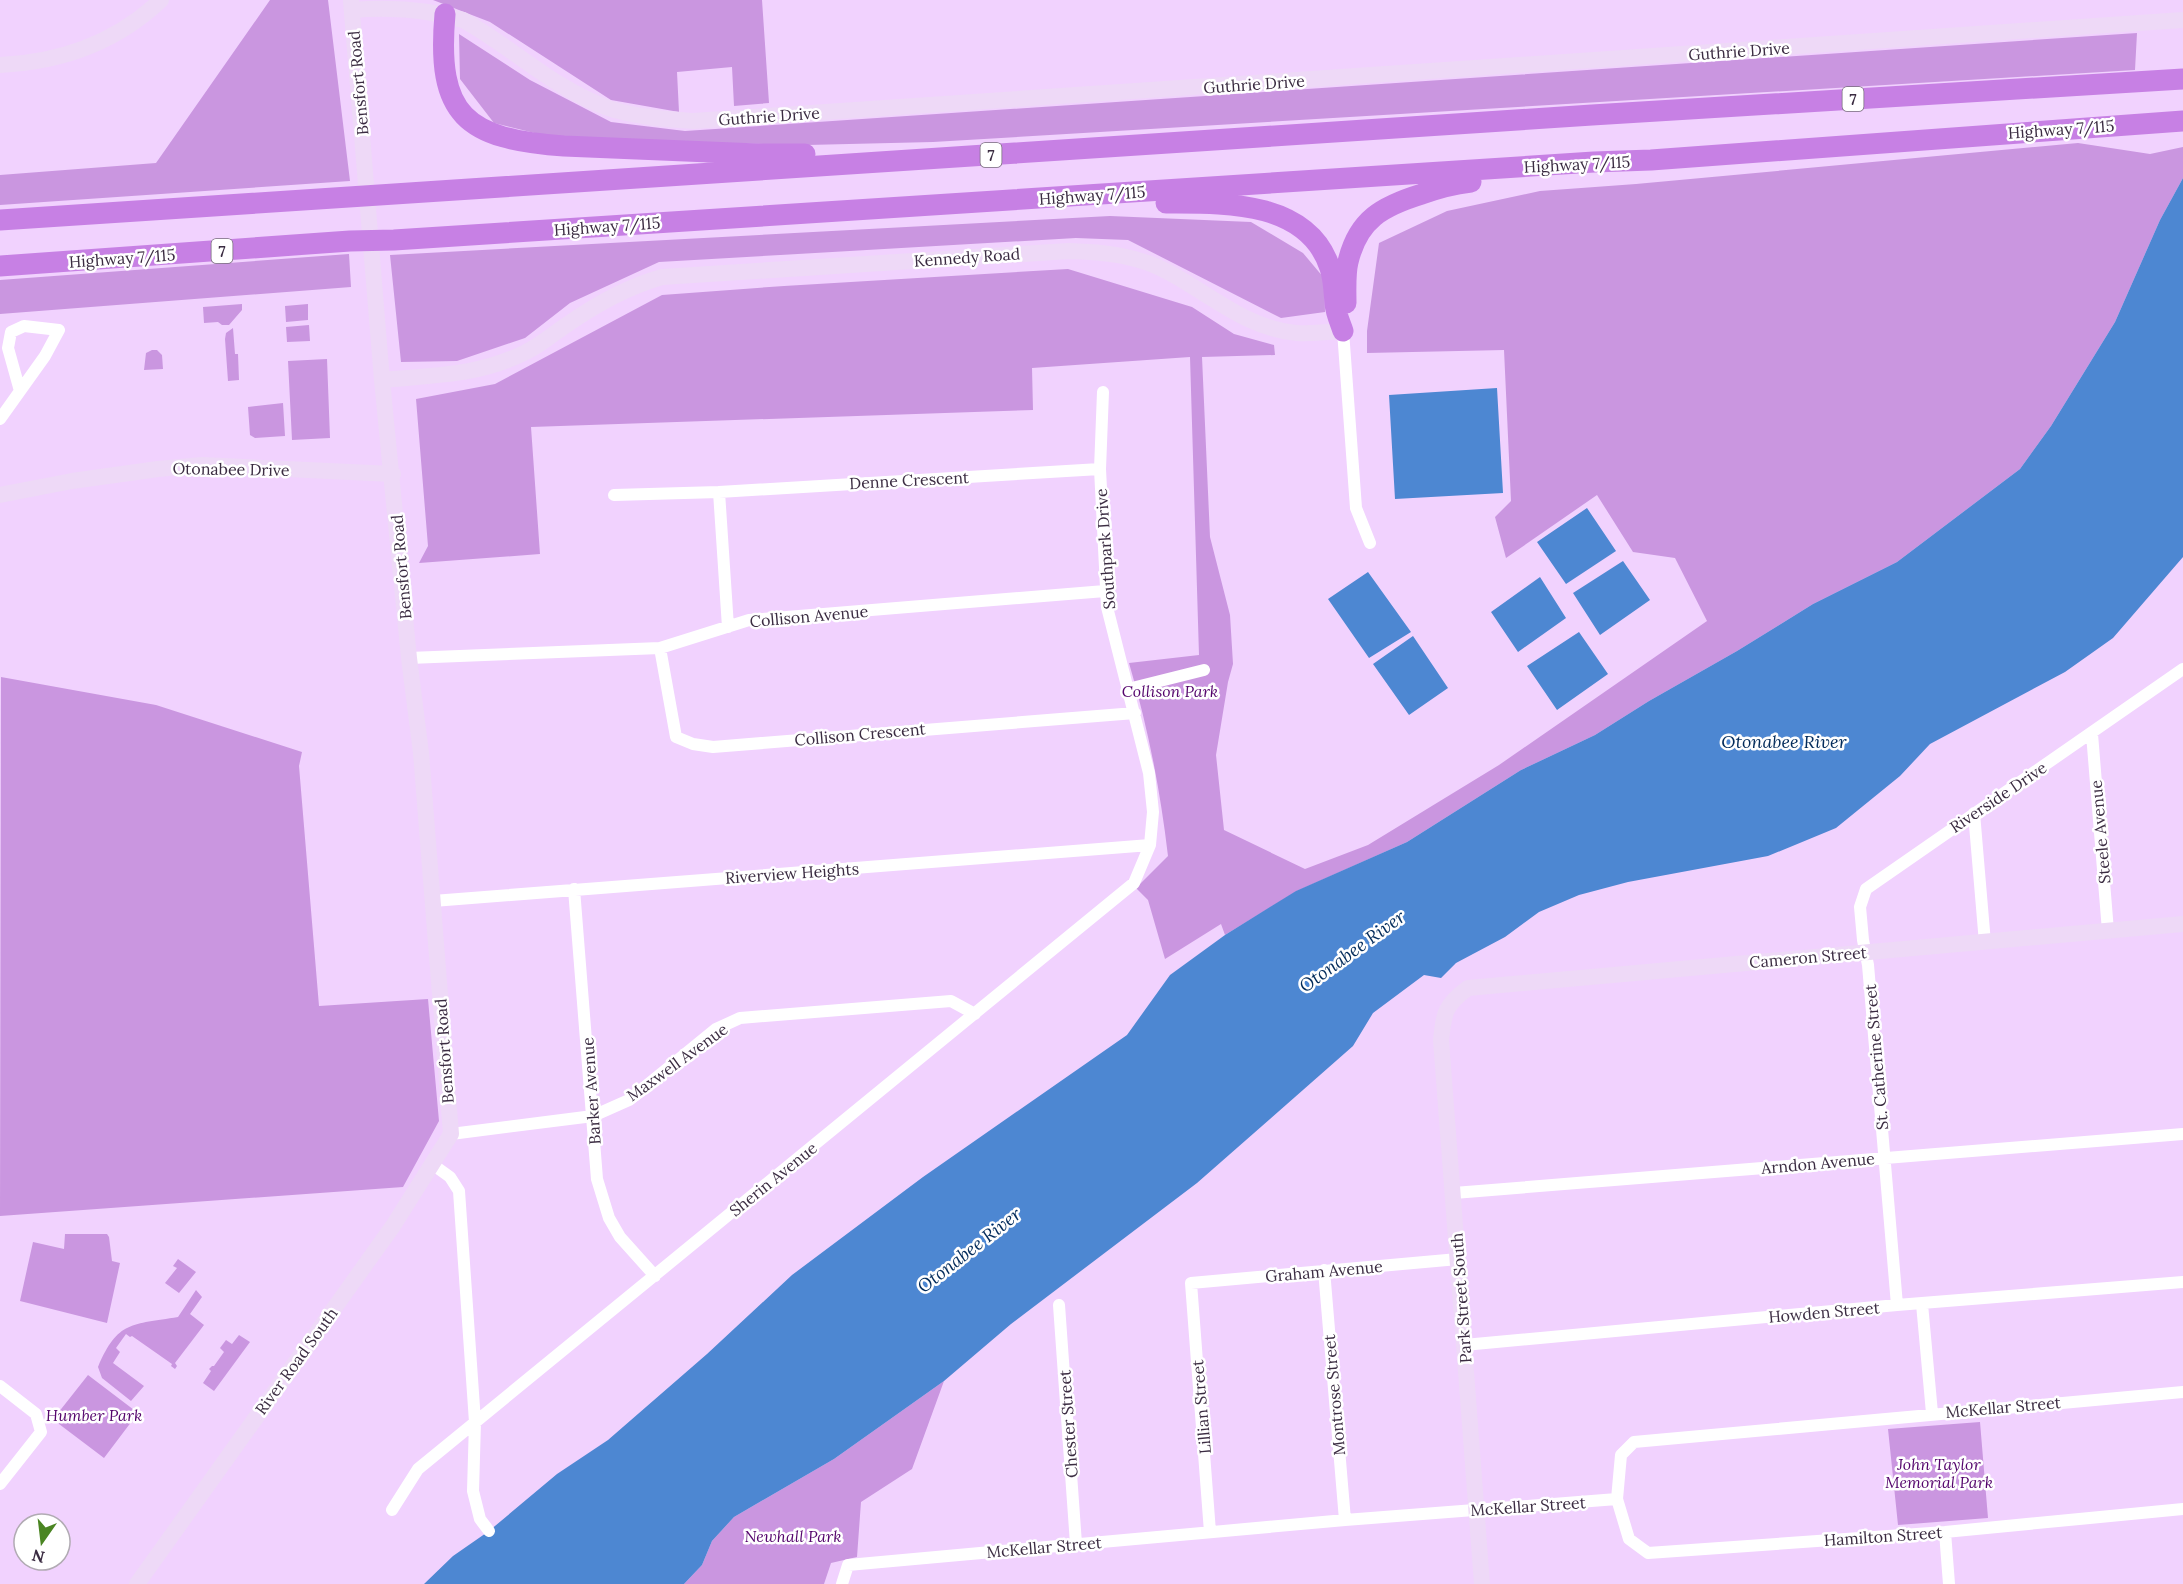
<svg xmlns="http://www.w3.org/2000/svg" width="2183" height="1584" viewBox="0 0 2183 1584" font-family="Lora,serif">
<style>
.green{fill:#ca96e0}
.water{fill:#4d87d2}
.lines{fill:none;stroke-linecap:round;stroke-linejoin:round}
.street{stroke:#fff;stroke-width:12}
.secondary{stroke:#eed9f7;stroke-width:16}
.highway{stroke:#c780e4;stroke-width:21}
.labels{text-anchor:middle;dominant-baseline:central;stroke-width:5;stroke-linejoin:round;paint-order:stroke}
.shield{fill:#fff;stroke:#766b7b;stroke-width:1.5}
.shield-label{font-size:15px;font-weight:bold;fill:#3b2c42}
.street-label{font-size:16px;fill:#3b2c42;stroke:#fff}
.park-label{font-size:16px;font-style:italic;fill:#54046c;stroke:#fff}
.water-label{font-size:18px;font-style:italic;fill:#022b5b;stroke:#fff}
</style>
<rect width="100%" height="100%" fill="#f1d2fe"/>
<!-- green -->
<path class="green" d="M 270,0 L 328,0 L 350,181 L 0,205 L 0,175 L 156,163 Z
M 433,0 L 762,0 L 769,103 L 734,106 L 732,67 L 677,72 L 679,112 L 611,100 L 490,22 Z
M 2137,33 L 2135,70 L 933,142 L 807,145 L 559,139 L 494,123 L 460,79 L 459,34 L 530,80 L 611,122 L 685,131 Z
M 2078,143 L 2150,154 L 2183,147 L 2183,178 L 2160,220 L 2115,322 L 2051,426 L 2020,469 L 1897,562 L 1813,604 L 1737,651 L 1649,701 L 1595,735 L 1521,770 L 1407,842 L 1297,891 L 1225,935 L 1221,924 L 1165,959 L 1148,900 L 1136,888 L 1168,856 C 1160,788 1148,728 1129,663 L 1199,655 L 1190,357 L 1032,368 L 1033,410 L 531,427 L 540,554 L 419,563 L 428,546 L 416,399 L 495,384 L 662,295 L 784,286 L 1068,269 L 1192,307 L 1234,334 L 1274,345 L 1275,355 L 1202,357 L 1210,537 L 1230,615 L 1233,664 L 1228,682 L 1216,755 L 1224,830 L 1305,869 L 1368,845 L 1499,765 L 1707,621 L 1675,558 L 1633,552 L 1597,495 L 1506,558 L 1495,517 L 1511,501 L 1504,350 L 1367,353 L 1367,331 L 1379,243 L 1447,211 L 1540,191 L 1636,184 Z
M 1110,216 L 1251,222 L 1303,253 L 1324,278 L 1325,312 L 1281,318 L 1128,240 L 1076,238 L 659,262 L 570,303 L 525,338 L 457,361 L 401,362 L 390,255 Z
M 349,254 L 351,287 L 0,314 L 0,280 Z
M 242,304 L 242,310 L 229,325 L 222,325 L 218,322 L 204,323 L 203,307 Z
M 308,304 L 308,320 L 286,322 L 285,306 Z
M 309,325 L 310,341 L 287,342 L 286,327 Z
M 233,328 L 235,354 L 238,354 L 239,380 L 228,381 L 225,339 L 226,333 Z
M 152,350 L 157,350 L 162,355 L 163,369 L 144,370 L 146,353 Z
M 327,359 L 330,438 L 292,440 L 288,361 Z
M 283,403 L 285,436 L 255,438 L 250,435 L 248,407 Z
M 1,677 L 156,705 L 302,752 L 299,766 L 319,1006 L 428,999 L 439,1121 L 403,1187 L 0,1216 Z
M 65,1234 L 107,1234 L 109,1237 L 112,1261 L 120,1263 L 107,1323 L 20,1301 L 33,1242 L 64,1249 Z
M 178,1259 L 196,1272 L 179,1293 L 165,1283 L 177,1268 L 173,1266 Z
M 196,1290 L 202,1297 L 190,1314 L 204,1325 L 175,1363 L 177,1366 L 175,1369 L 171,1366 L 172,1364 L 132,1336 L 130,1337 L 126,1334 L 116,1348 L 120,1352 L 113,1363 L 144,1386 L 131,1401 L 102,1378 L 98,1367 C 118,1320 132,1325 178,1317 Z
M 239,1335 L 250,1342 L 214,1391 L 203,1383 L 211,1371 L 209,1369 L 212,1366 L 214,1366 L 224,1352 L 220,1348 L 226,1340 L 232,1344 Z
M 88,1375 L 138,1413 L 104,1458 L 59,1424 L 58,1413 Z
M 944,1381 L 912,1469 L 861,1502 L 857,1557 L 831,1563 L 824,1584 L 684,1584 L 702,1565 L 712,1541 L 734,1517 L 834,1459 Z
M 1980,1422 L 1988,1518 L 1898,1525 L 1888,1429 Z"/>
<!-- water -->
<path class="water" d="M 2183,178 L 2183,557 L 2113,638 L 2065,672 L 1930,744 L 1900,776 L 1836,828 L 1768,856 L 1628,882 L 1579,895 L 1539,912 L 1505,937 L 1456,963 L 1441,978 L 1424,975 L 1373,1013 L 1353,1046 L 1197,1183 L 1011,1324 L 944,1381 L 834,1459 L 734,1517 L 712,1541 L 702,1565 L 684,1584 L 424,1584 L 453,1556 L 489,1531 L 557,1474 L 608,1440 L 707,1354 L 792,1275 L 923,1177 L 1127,1035 L 1170,975 L 1225,935 L 1296,891 L 1407,842 L 1521,770 L 1595,735 L 1649,701 L 1737,651 L 1813,604 L 1897,562 L 2020,469 L 2051,426 L 2115,322 L 2160,220 Z
M 1497,388 L 1503,493 L 1395,499 L 1389,395 Z
M 1587,508 L 1616,551 L 1566,584 L 1537,542 Z
M 1623,561 L 1650,600 L 1600,635 L 1573,593 Z
M 1368,572 L 1411,632 L 1369,658 L 1328,599 Z
M 1540,577 L 1566,618 L 1518,652 L 1491,612 Z
M 1579,632 L 1608,674 L 1557,710 L 1527,666 Z
M 1413,636 L 1448,688 L 1409,715 L 1373,664 Z"/>
<g class="lines">
<!-- street -->
<path class="street" d="M 1343,331 L 1356,508 L 1370,543
M 0,419 L 45,356 L 59,330 L 24,326 L 11,332 L 8,348 L 20,391
M 719,492 L 728,627
M 614,495 L 719,492 L 1100,469
M 660,648 L 676,737 L 693,744 L 713,747 L 1135,713
M 409,658 L 660,648 L 749,620 L 1105,591
M 1128,689 L 1204,670
M 2092,734 L 2108,931
M 1974,813 L 1985,943
M 574,889 L 597,1179 L 609,1218 L 620,1237 L 655,1276
M 433,901 L 1150,845
M 451,1134 L 593,1116 L 629,1100 L 716,1029 L 740,1018 L 951,1001 L 975,1014
M 432,1164 L 450,1177 L 459,1191 L 475,1422 L 473,1491 L 480,1519 L 489,1531
M 1454,1193 L 2183,1134
M 1324,1270 L 1345,1520
M 1922,1304 L 1932,1413
M 1059,1305 L 1076,1544
M 1897,1305 L 1868,965 L 1863,940 L 1860,907 L 1866,889 L 2183,669
M 1464,1345 L 1897,1305 L 2183,1282
M 0,1386 L 36,1414 L 41,1432 L 0,1484
M 2183,1392 L 1634,1442 L 1621,1455 L 1617,1499 L 1629,1539 L 1648,1553 L 1945,1532 L 2183,1509
M 392,1510 L 418,1469 L 1134,883 L 1150,845 L 1153,812 L 1149,773 L 1107,607 L 1100,469 L 1103,392
M 1210,1532 L 1191,1283 L 1458,1259
M 1945,1532 L 1949,1584
M 842,1584 L 848,1565 L 1345,1520 L 1617,1499"/>
<!-- secondary -->
<path class="secondary" d="M 352,10 C 388,7 428,9 463,20 C 512,47 554,89 608,108 C 635,117 665,119 693,121 L 2183,20
M 0,65 C 62,62 116,43 161,0
M 382,380 C 433,375 479,376 526,352 C 541,345 554,333 568,324 C 598,303 627,287 662,277 L 1069,251 C 1103,252 1137,255 1168,272 C 1210,294 1247,329 1297,333 C 1312,334 1328,332 1343,331
M 0,495 L 72,481 L 158,469 L 202,465 L 393,474
M 137,1584 L 393,1226 L 451,1134 L 421,753 L 409,658 L 382,380 L 351,1
M 1482,1584 L 1441,1040 C 1444,1012 1445,1005 1468,988 L 2183,924"/>
<!-- highway -->
<path class="highway" d="M 445,14 C 436,116 466,139 564,146 L 758,154 L 805,154
M 1166,203 C 1223,203 1308,200 1330,268 C 1334,280 1334,292 1335,304 C 1336,314 1340,322 1343,331
M 0,220 L 1592,115 L 2183,79
M 0,266 L 350,241 L 394,240 L 1594,162 L 1651,160 L 2183,121
M 1346,303 C 1346,290 1345,274 1348,262 C 1358,219 1383,206 1422,194 C 1438,188 1454,184 1471,182"/>
</g>
<g class="labels">
<!-- shield labels -->
<g class="shield">
<rect x="1842.5" y="87" width="21" height="24" rx="4.5"/>
<rect x="980.5" y="143" width="21" height="24" rx="4.5"/>
<rect x="211.5" y="239" width="21" height="24" rx="4.5"/>
</g>
<g class="shield-label">
<text x="1853" y="99">7</text>
<text x="991" y="155">7</text>
<text x="222" y="251">7</text>
</g>
<!-- street labels -->
<g class="street-label">
<text transform="translate(1739 51) rotate(-4)">Guthrie Drive</text>
<text transform="translate(358 83) rotate(-95)">Bensfort Road</text>
<text transform="translate(1254 84) rotate(-4)">Guthrie Drive</text>
<text transform="translate(769 116) rotate(-4)">Guthrie Drive</text>
<text transform="translate(2061 129) rotate(-4)">Highway 7/115</text>
<text transform="translate(1577 164) rotate(-3)">Highway 7/115</text>
<text transform="translate(1092 195) rotate(-4)">Highway 7/115</text>
<text transform="translate(607 226) rotate(-4)">Highway 7/115</text>
<text transform="translate(967 257) rotate(-4)">Kennedy Road</text>
<text transform="translate(122 258) rotate(-4)">Highway 7/115</text>
<text transform="translate(231 469) rotate(1)">Otonabee Drive</text>
<text transform="translate(909 480) rotate(-3)">Denne Crescent</text>
<text transform="translate(1105 549) rotate(-94)">Southpark Drive</text>
<text transform="translate(401 567) rotate(-95)">Bensfort Road</text>
<text transform="translate(809 616) rotate(-5)">Collison Avenue</text>
<text transform="translate(860 734) rotate(-5)">Collison Crescent</text>
<text transform="translate(1998 797) rotate(-34)">Riverside Drive</text>
<text transform="translate(2100 832) rotate(-95)">Steele Avenue</text>
<text transform="translate(792 873) rotate(-4)">Riverview Heights</text>
<text transform="translate(1808 957) rotate(-5)">Cameron Street</text>
<text transform="translate(444 1051) rotate(-94)">Bensfort Road</text>
<text transform="translate(1876 1057) rotate(-95)">St. Catherine Street</text>
<text transform="translate(677 1062) rotate(-36)">Maxwell Avenue</text>
<text transform="translate(591 1091) rotate(-94)">Barker Avenue</text>
<text transform="translate(1818 1163) rotate(-5)">Arndon Avenue</text>
<text transform="translate(773 1179) rotate(-39)">Sherin Avenue</text>
<text transform="translate(1324 1271) rotate(-5)">Graham Avenue</text>
<text transform="translate(1461 1298) rotate(-94)">Park Street South</text>
<text transform="translate(1824 1312) rotate(-5)">Howden Street</text>
<text transform="translate(296 1361) rotate(-54)">River Road South</text>
<text transform="translate(1334 1395) rotate(-95)">Montrose Street</text>
<text transform="translate(1201 1407) rotate(-95)">Lillian Street</text>
<text transform="translate(2003 1407) rotate(-5)">McKellar Street</text>
<text transform="translate(1068 1424) rotate(-94)">Chester Street</text>
<text transform="translate(1528 1506) rotate(-4)">McKellar Street</text>
<text transform="translate(1883 1536) rotate(-4)">Hamilton Street</text>
<text transform="translate(1044 1547) rotate(-5)">McKellar Street</text>
</g>
<!-- park labels -->
<g class="park-label">
<text x="1170" y="691">Collison Park</text>
<text x="94" y="1415">Humber Park</text>
<text x="1939" y="1464">John Taylor<tspan x="1939" dy="18">Memorial Park</tspan></text>
<text x="793" y="1536">Newhall Park</text>
</g>
<!-- water labels -->
<g class="water-label">
<text x="1784" y="741">Otonabee River</text>
<text transform="translate(1352 951) rotate(-36)">Otonabee River</text>
<text transform="translate(969 1250) rotate(-38)">Otonabee River</text>
</g>
</g>
<!-- north arrow -->
<g transform="translate(42 1542) rotate(194)"><circle r="28" fill="#ffffff" stroke="#b1abb3" stroke-width="1.5"/>
<path d="M0-4.5L10 22L0 15L-10 22Z" fill="#4a8522"/>
<text y="-9" font-size="16" font-weight="bold" text-anchor="middle" fill="#3b2c42">N</text>
</g>
</svg>
